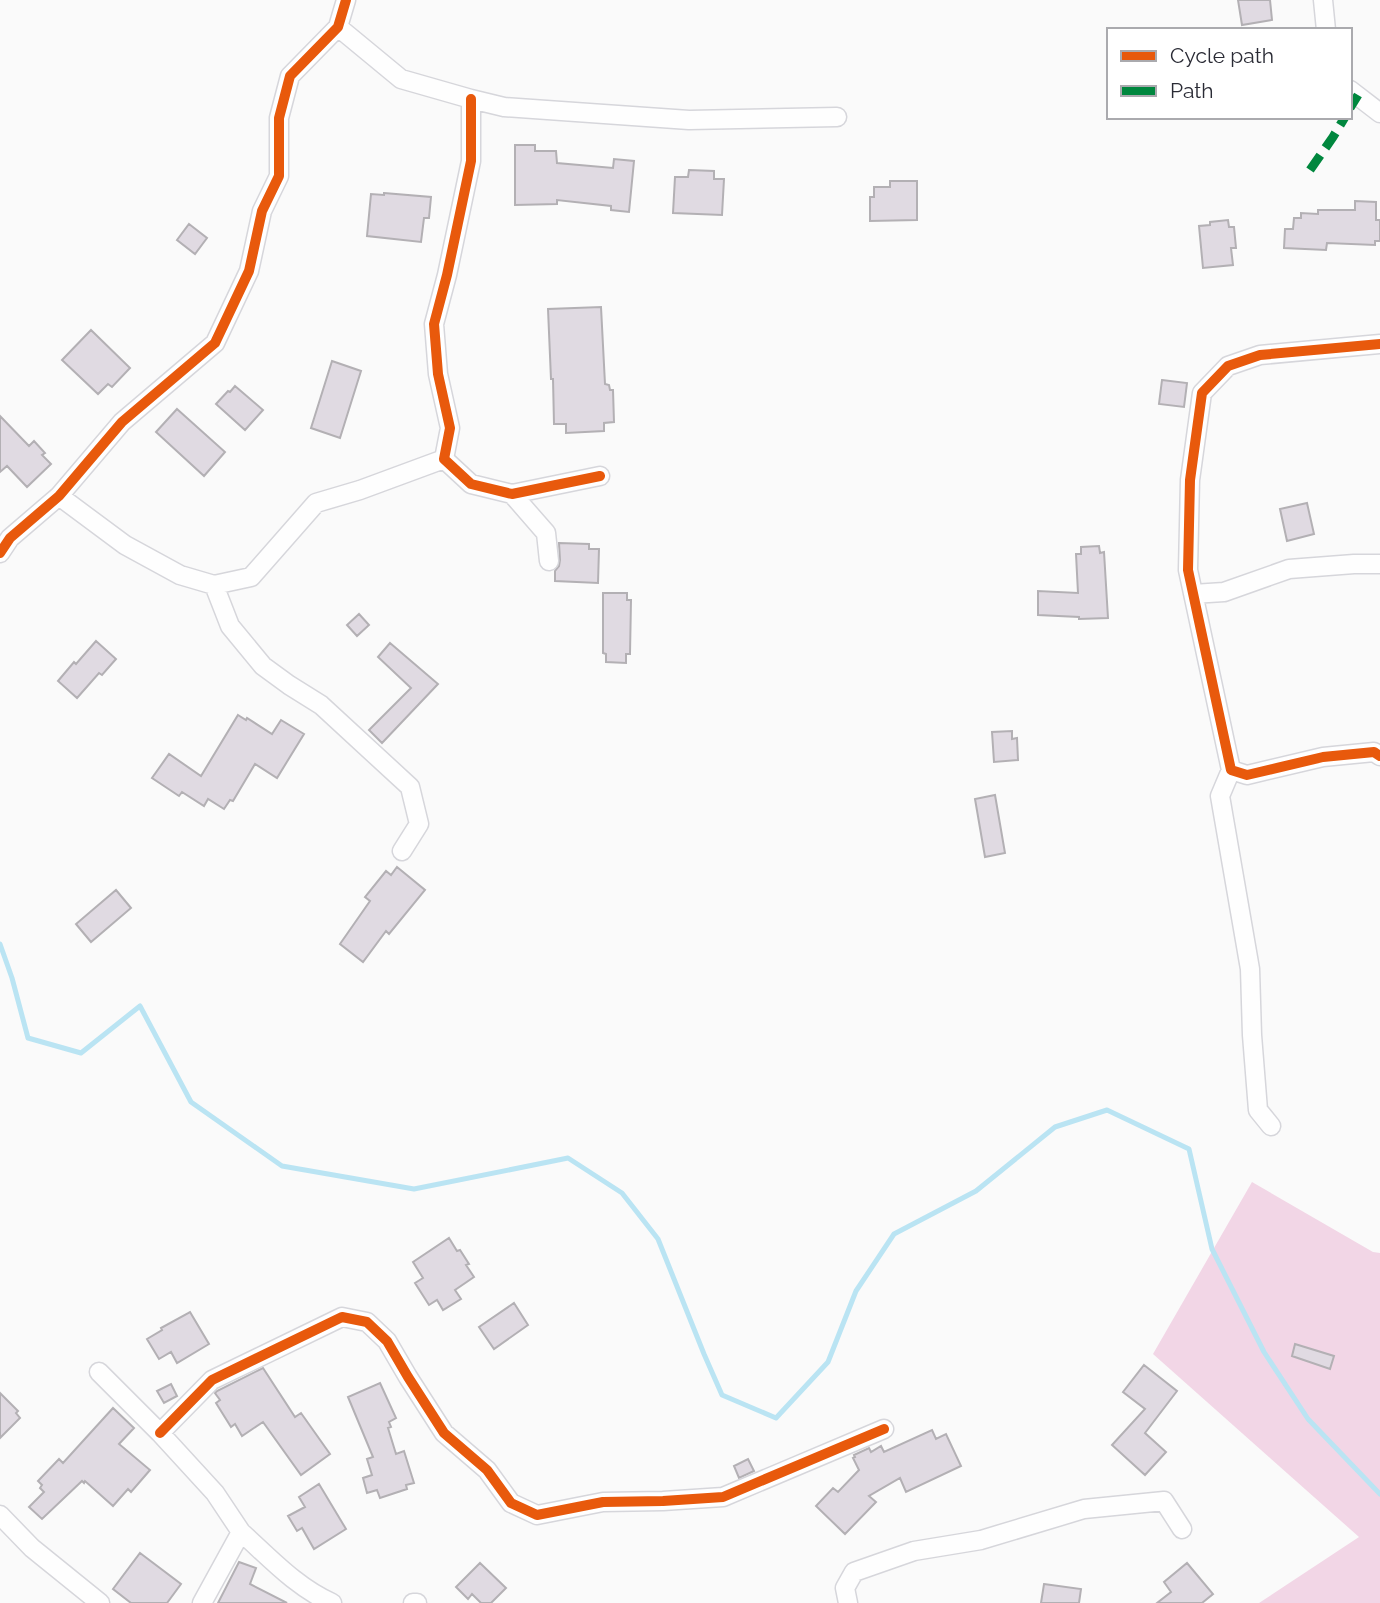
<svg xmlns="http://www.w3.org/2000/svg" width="1380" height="1603" viewBox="0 0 1380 1603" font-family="Raleway,sans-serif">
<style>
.forest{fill:#f2d6e6}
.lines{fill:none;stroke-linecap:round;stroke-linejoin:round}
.stream{stroke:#bae4f3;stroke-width:5}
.building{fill:#e0dae2;stroke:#b3b0b4;stroke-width:2}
.minor-casing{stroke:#d6d6db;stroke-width:21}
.minor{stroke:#fefefe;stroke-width:18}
.quiet{stroke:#00873e;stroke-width:9;stroke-dasharray:18 9;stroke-linecap:butt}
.cycleway-casing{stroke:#fff;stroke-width:15}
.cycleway{stroke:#e8590c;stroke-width:10}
</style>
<rect width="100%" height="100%" fill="#fafafa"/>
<!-- forest -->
<path class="forest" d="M 1252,1182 L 1373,1252 L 1380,1253 L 1380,1603 L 1259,1603 L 1359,1537 L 1153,1354 Z"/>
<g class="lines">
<!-- stream -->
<path class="stream" d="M 0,944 L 12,978 L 28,1038 L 81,1053 L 140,1006 L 191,1102 L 282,1166 L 414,1189 L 568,1158 L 622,1193 L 658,1239 L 704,1354 L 722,1395 L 776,1418 L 828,1362 L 856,1291 L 894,1234 L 976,1191 L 1055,1127 L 1107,1110 L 1189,1149 L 1212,1249 L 1264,1352 L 1308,1419 L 1380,1494"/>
</g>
<!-- building -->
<path class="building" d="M 1238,0 L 1270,0 L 1272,20 L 1242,25 Z
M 515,145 L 535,145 L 535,151 L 556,151 L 557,163 L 613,168 L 614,159 L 634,161 L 629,212 L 611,210 L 611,206 L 557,200 L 557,204 L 515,205 Z
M 689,170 L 714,171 L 714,179 L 724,179 L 722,215 L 673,213 L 675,177 L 688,177 Z
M 890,181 L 917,181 L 917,220 L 870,221 L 870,197 L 874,197 L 874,187 L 890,187 Z
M 384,193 L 431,197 L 429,218 L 424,218 L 421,242 L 367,236 L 371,194 L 384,195 Z
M 1355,201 L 1376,202 L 1376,220 L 1380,220 L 1380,241 L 1375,241 L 1375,245 L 1327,243 L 1326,250 L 1284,248 L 1285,229 L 1293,229 L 1294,218 L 1301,218 L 1301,213 L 1318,214 L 1318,210 L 1355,210 Z
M 1228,220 L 1229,227 L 1234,227 L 1236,248 L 1231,248 L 1233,265 L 1203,268 L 1199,226 L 1210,225 L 1210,222 Z
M 189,224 L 207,238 L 195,254 L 177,240 Z
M 601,307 L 605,384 L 609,385 L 610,390 L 613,390 L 614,422 L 604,423 L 604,431 L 566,433 L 566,424 L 554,424 L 553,379 L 551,379 L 548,309 Z
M 91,330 L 130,368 L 112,387 L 108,384 L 98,394 L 62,360 Z
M 332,361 L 361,371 L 340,438 L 311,428 Z
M 1162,380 L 1187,383 L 1184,407 L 1159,404 Z
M 235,386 L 263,410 L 245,430 L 216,404 L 228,391 L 230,392 Z
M 177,409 L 225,452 L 204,476 L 156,432 Z
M 0,416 L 29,446 L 34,441 L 45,453 L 42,455 L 51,464 L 27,487 L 7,466 L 0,472 Z
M 1307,503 L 1314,534 L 1287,541 L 1280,509 Z
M 559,543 L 589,544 L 589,549 L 599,549 L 598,583 L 555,581 L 555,571 L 559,566 L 560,560 Z
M 1099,546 L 1100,553 L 1104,552 L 1108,618 L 1079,619 L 1079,617 L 1038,615 L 1038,591 L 1078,593 L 1076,554 L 1081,554 L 1081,547 Z
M 603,593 L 627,593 L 627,600 L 631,600 L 630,654 L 626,654 L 626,663 L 606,662 L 606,654 L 603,653 Z
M 359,614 L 369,625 L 357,636 L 347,625 Z
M 96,641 L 116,659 L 102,675 L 99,673 L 77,698 L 58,681 L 74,662 L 76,664 Z
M 390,643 L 438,684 L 382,743 L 369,730 L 411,688 L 378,657 Z
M 238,715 L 246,720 L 247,718 L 272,734 L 281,720 L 304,734 L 277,778 L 255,764 L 233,801 L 230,800 L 224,809 L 208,799 L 204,806 L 182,792 L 179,796 L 152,778 L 169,754 L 201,776 Z
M 1012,731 L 1012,739 L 1017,738 L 1018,760 L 994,762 L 992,732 Z
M 995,795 L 1005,853 L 985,857 L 975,799 Z
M 397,867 L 425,890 L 389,934 L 386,931 L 363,962 L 340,944 L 370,901 L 365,897 L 386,871 L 391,875 Z
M 116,890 L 131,908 L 91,942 L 76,924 Z
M 449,1238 L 457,1251 L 460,1250 L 469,1264 L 466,1265 L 474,1277 L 455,1290 L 461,1299 L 443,1310 L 437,1300 L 429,1305 L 415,1283 L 423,1278 L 413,1262 Z
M 514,1303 L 528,1325 L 494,1349 L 479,1327 Z
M 190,1312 L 209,1344 L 177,1363 L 171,1352 L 159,1359 L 147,1339 L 162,1330 L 161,1328 Z
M 1295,1344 L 1334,1356 L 1330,1369 L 1292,1356 Z
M 1144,1365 L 1177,1391 L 1145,1433 L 1166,1452 L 1145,1475 L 1112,1445 L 1145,1409 L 1123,1392 Z
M 263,1368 L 295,1417 L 301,1413 L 330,1454 L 301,1475 L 263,1422 L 242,1436 L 235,1424 L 231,1427 L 216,1403 L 220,1400 L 215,1393 L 217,1391 Z
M 380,1383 L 396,1418 L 389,1422 L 391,1427 L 388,1428 L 396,1454 L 404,1451 L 414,1483 L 406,1485 L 407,1489 L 380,1498 L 377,1490 L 367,1493 L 363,1478 L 372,1475 L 367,1459 L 373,1457 L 348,1397 Z
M 171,1384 L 177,1396 L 164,1403 L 157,1391 Z
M 0,1393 L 18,1411 L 16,1413 L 20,1418 L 0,1438 Z
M 113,1408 L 134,1428 L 119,1444 L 150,1470 L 131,1492 L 128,1489 L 113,1506 L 85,1481 L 84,1483 L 82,1481 L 42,1519 L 29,1507 L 44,1492 L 40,1488 L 42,1485 L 38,1481 L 59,1459 L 63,1463 Z
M 932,1430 L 936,1439 L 946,1434 L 961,1466 L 906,1492 L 900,1478 L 869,1496 L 876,1502 L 845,1534 L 816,1506 L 833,1488 L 838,1492 L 859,1470 L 853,1458 L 855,1457 L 854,1455 L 869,1448 L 871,1452 L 881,1446 L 884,1452 Z
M 748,1459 L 754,1471 L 739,1478 L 734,1466 Z
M 319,1484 L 346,1529 L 314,1549 L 302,1528 L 297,1531 L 288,1516 L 305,1507 L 299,1497 Z
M 140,1553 L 181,1584 L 167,1603 L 131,1603 L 113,1589 Z
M 239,1562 L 256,1568 L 250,1584 L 287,1603 L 218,1603 Z
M 480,1563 L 506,1588 L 491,1603 L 481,1603 L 472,1594 L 468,1599 L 456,1587 Z
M 1187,1563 L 1213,1594 L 1202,1603 L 1157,1603 L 1171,1592 L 1164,1582 Z
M 1044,1584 L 1081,1589 L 1079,1603 L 1041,1603 Z"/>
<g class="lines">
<defs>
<path id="minor" d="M 1323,0 L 1326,30
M 338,27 L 401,79 L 471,99 L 504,107 L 689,120 L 837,117
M 1350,90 L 1380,113
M 471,99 L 471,161 L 447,275 L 434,324 L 438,374 L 450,428 L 444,459 L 471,484 L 512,494 L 600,476
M 1380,344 L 1260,355 L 1228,366 L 1202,393 L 1190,480 L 1188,570 L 1231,770 L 1247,775 L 1323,757 L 1374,752 L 1380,756
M 512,494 L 546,533 L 549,561
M 59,496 L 125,545 L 180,575 L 214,585 L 251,577 L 316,503 L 360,490 L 444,459
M 0,553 L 10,538 L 59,496 L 122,422 L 215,343 L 249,271 L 262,211 L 279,176 L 279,118 L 290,76 L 338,27 L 346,0
M 214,585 L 230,626 L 263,666 L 289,685 L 321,705 L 410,787 L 419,824 L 402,851
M 1193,594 L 1224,592 L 1289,569 L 1354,564 L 1380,564
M 1231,770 L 1220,796 L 1250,969 L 1252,1035 L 1258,1110 L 1271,1126
M 99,1372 L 160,1433 L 215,1493 L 241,1532 L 202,1603
M 160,1433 L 212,1380 L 342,1317 L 367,1322 L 387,1341 L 408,1377 L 444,1433 L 487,1470 L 511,1503 L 537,1515 L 603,1502 L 663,1501 L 723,1497 L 884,1429
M 0,1515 L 32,1548 L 100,1603
M 241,1532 C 270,1558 296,1587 332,1603
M 413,1603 L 417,1603
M 848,1603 L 845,1588 L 854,1572 L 914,1551 L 981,1540 L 1084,1509 L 1164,1501 L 1182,1529"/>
</defs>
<!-- minor casing -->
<use href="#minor" class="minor-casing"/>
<!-- minor -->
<use href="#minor" class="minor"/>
<!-- quiet -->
<path class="quiet" d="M 1350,108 L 1358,95
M 1310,170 L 1333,137 L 1345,117"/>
<defs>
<path id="cycleway" d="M 471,99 L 471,161 L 447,275 L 434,324 L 438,374 L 450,428 L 444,459 L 471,484 L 512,494 L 600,476
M 1380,344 L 1260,355 L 1228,366 L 1202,393 L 1190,480 L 1188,570 L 1231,770 L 1247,775 L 1323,757 L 1374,752 L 1380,756
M 0,553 L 10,538 L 59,496 L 122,422 L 215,343 L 249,271 L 262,211 L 279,176 L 279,118 L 290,76 L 338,27 L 346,0
M 160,1433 L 212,1380 L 342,1317 L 367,1322 L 387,1341 L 408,1377 L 444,1433 L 487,1470 L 511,1503 L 537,1515 L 603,1502 L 663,1501 L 723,1497 L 884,1429"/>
</defs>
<!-- cycleway casing -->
<use href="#cycleway" class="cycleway-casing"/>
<!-- cycleway -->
<use href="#cycleway" class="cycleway"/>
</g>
<!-- legend -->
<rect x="1107" y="28" width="245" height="91" fill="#ffffff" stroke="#aaaaae" stroke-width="2"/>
<rect x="1121" y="51" width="35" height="10" fill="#e8590c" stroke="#aaaaae" stroke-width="2"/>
<text x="1170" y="63" font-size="21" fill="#2a2b35">Cycle path</text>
<rect x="1121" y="86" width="35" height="10" fill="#00873e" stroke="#aaaaae" stroke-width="2"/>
<text x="1170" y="98" font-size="21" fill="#2a2b35">Path</text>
</svg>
